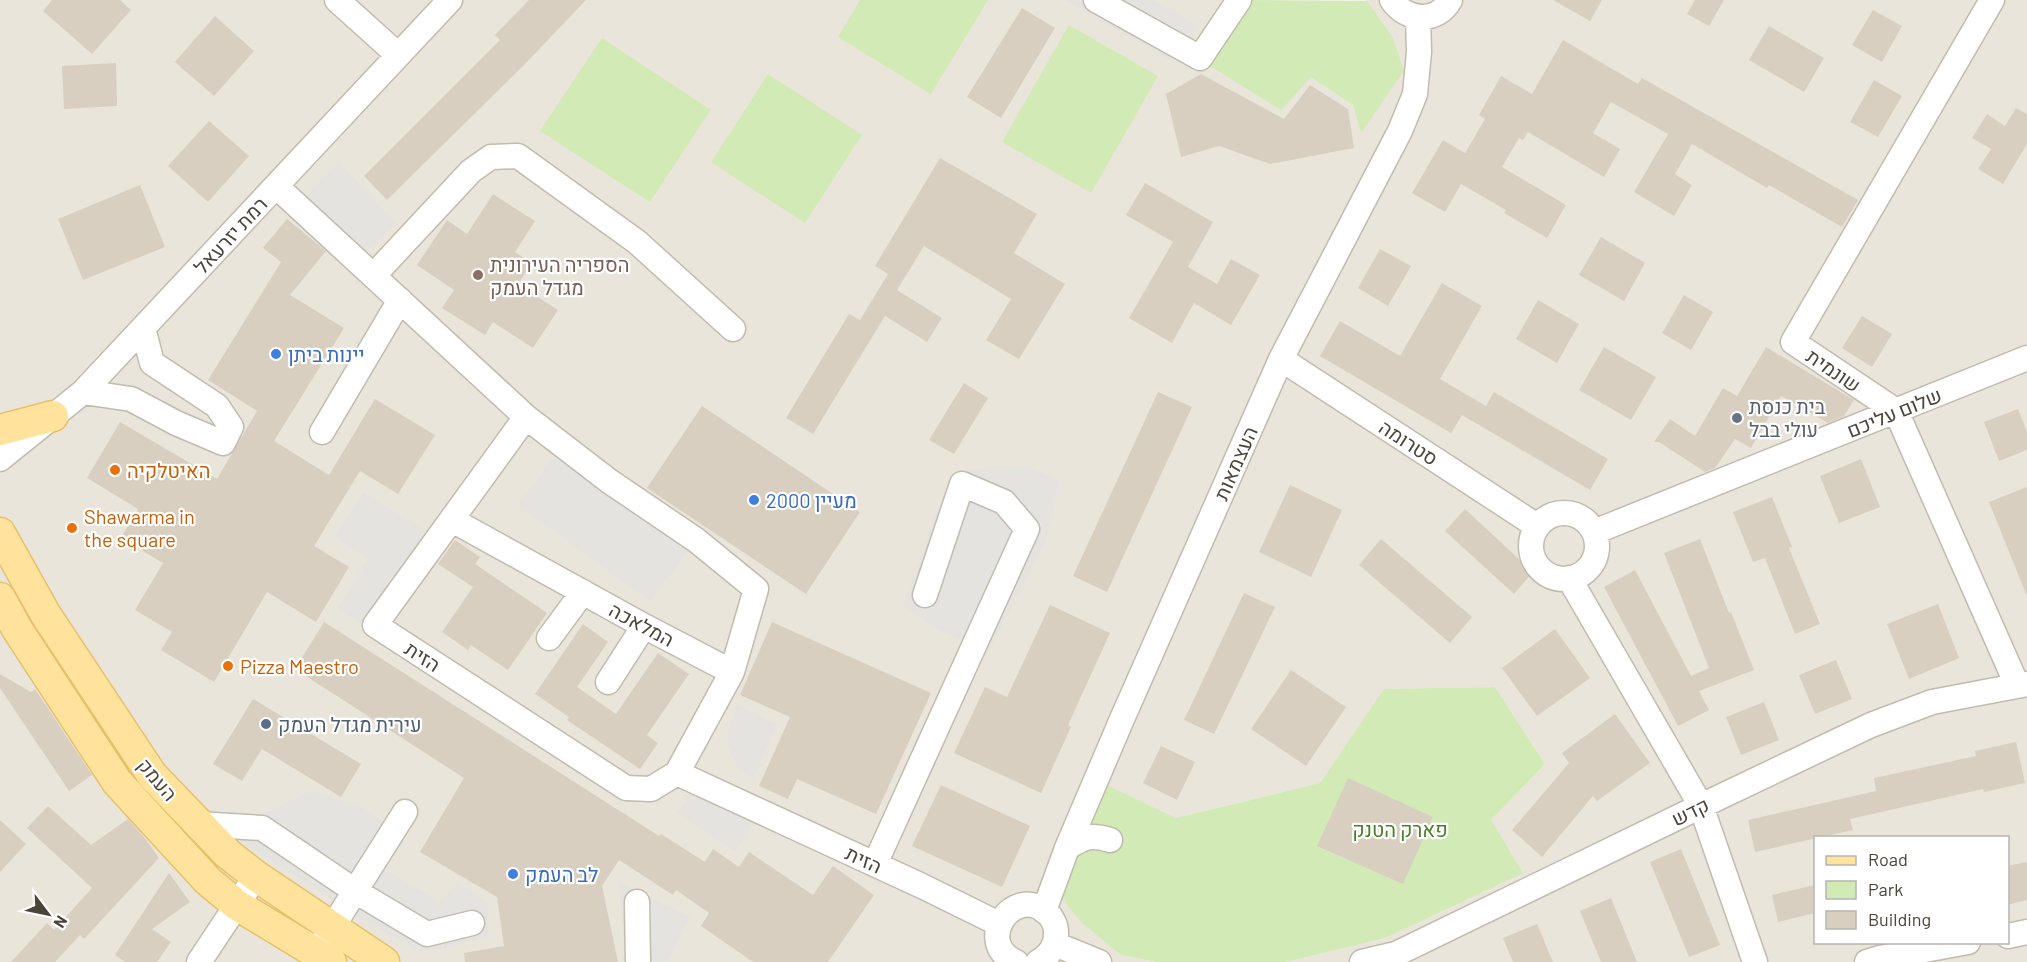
<svg xmlns="http://www.w3.org/2000/svg" width="2027" height="962" viewBox="0 0 2027 962" font-family="Barlow,Heebo,sans-serif">
<style>
.residential{fill:#eae5da;fill-rule:evenodd}
.green{fill:#d2eab5}
.parking{fill:#e5e3e0}
.building{fill:#d8cfc1}
.lines{fill:none;stroke-linecap:round;stroke-linejoin:round}
.minor-casing{stroke:#c2bbae;stroke-width:27}
.major-casing{stroke:#e6c16a;stroke-width:33}
.minor{stroke:#fff;stroke-width:24}
.major{stroke:#ffe39c;stroke-width:30}
.education-dot{fill:#8d6e63;stroke:#fff;stroke-width:2}
.shop-dot{fill:#3f7fe0;stroke:#fff;stroke-width:2}
.worship-dot{fill:#6b7280;stroke:#fff;stroke-width:2}
.food-dot{fill:#e8710a;stroke:#fff;stroke-width:2}
.service-dot{fill:#5c6f8a;stroke:#fff;stroke-width:2}
.labels{text-anchor:middle;dominant-baseline:central;stroke-width:4.5;stroke-linejoin:round;paint-order:stroke}
.street-label{font-size:20px;fill:#4b4439;stroke:#fff}
.education-label{font-size:20px;fill:#785e54;stroke:#fff;text-anchor:start}
.shop-label{font-size:20px;fill:#366cbe;stroke:#fff;text-anchor:start}
.worship-label{font-size:20px;fill:#5b616d;stroke:#fff;text-anchor:start}
.food-label{font-size:20px;fill:#c56008;stroke:#fff;text-anchor:start}
.service-label{font-size:20px;fill:#4e5e75;stroke:#fff;text-anchor:start}
.park-label{font-size:20px;fill:#4a7f2a;stroke:#fff}
</style>
<rect width="100%" height="100%" fill="#f6f3ec"/>
<!-- residential -->
<path class="residential" d="M 0,0 L 1252,0 L 1210,66 L 1311,77 L 1353,105 L 1361,133 L 1367,1 L 1364,0 L 2027,0 L 2027,962 L 1286,962 L 1385,938 L 1491,820 L 1545,764 L 1495,687 L 1384,689 L 1321,783 L 1176,818 L 1103,783 L 1121,955 L 1156,962 L 0,962 ZM 1816,838 L 2008,838 L 2008,942 L 1816,942 Z"/>
<!-- green -->
<path class="green" d="M 860,0 L 988,0 L 931,94 L 838,37 Z
M 1252,0 L 1367,1 L 1393,38 L 1404,71 L 1361,133 L 1353,105 L 1311,77 L 1281,110 L 1210,66 Z
M 1069,25 L 1158,76 L 1091,193 L 1002,142 Z
M 602,38 L 711,110 L 650,202 L 540,131 Z
M 768,74 L 862,135 L 805,223 L 711,162 Z
M 1495,687 L 1545,764 L 1491,820 L 1523,873 L 1385,938 L 1286,962 L 1156,962 L 1121,955 L 1082,923 L 1068,906 L 1059,889 L 1103,783 L 1176,818 L 1320,783 L 1384,689 Z"/>
<!-- parking -->
<path class="parking" d="M 1065,0 L 1154,0 L 1198,26 L 1176,64 Z
M 339,163 L 396,222 L 365,253 L 307,195 Z
M 567,438 L 699,535 L 651,602 L 518,505 Z
M 1027,466 L 1060,481 L 1046,540 L 986,657 L 960,639 L 935,629 L 904,605 L 934,517 L 958,471 Z
M 363,492 L 426,531 L 366,627 L 337,609 L 368,559 L 334,537 Z
M 737,704 L 777,725 L 753,779 L 736,766 L 726,739 Z
M 311,791 L 361,806 L 384,822 L 333,900 L 240,840 L 251,820 Z
M 692,791 L 754,820 L 735,851 L 677,813 Z
M 382,868 L 441,902 L 458,883 L 487,902 L 490,937 L 423,953 L 351,914 Z
M 619,882 L 690,917 L 667,962 L 626,962 Z"/>
<!-- building -->
<path class="building" d="M 52,0 L 120,0 L 131,10 L 92,54 L 43,11 Z
M 529,0 L 586,0 L 525,64 L 387,200 L 364,176 L 500,40 L 495,35 Z
M 1553,0 L 1602,0 L 1590,21 Z
M 1695,0 L 1724,0 L 1709,26 L 1687,14 Z
M 1022,8 L 1055,28 L 1001,118 L 967,97 Z
M 1873,10 L 1902,26 L 1882,62 L 1852,45 Z
M 215,16 L 254,51 L 214,96 L 175,62 Z
M 1769,26 L 1824,58 L 1804,92 L 1749,60 Z
M 1563,40 L 1638,84 L 1642,78 L 1858,200 L 1842,227 L 1769,185 L 1767,188 L 1692,144 L 1675,174 L 1692,185 L 1674,216 L 1634,192 L 1668,134 L 1611,102 L 1593,133 L 1620,149 L 1604,177 L 1528,132 L 1523,140 L 1519,138 L 1502,167 L 1566,205 L 1547,238 L 1504,213 L 1506,210 L 1461,184 L 1445,212 L 1412,193 L 1443,140 L 1465,153 L 1485,119 L 1479,115 L 1501,76 L 1532,94 Z
M 116,63 L 117,106 L 64,109 L 62,66 Z
M 1201,74 L 1284,119 L 1310,85 L 1348,109 L 1354,148 L 1270,164 L 1219,146 L 1181,157 L 1166,94 Z
M 1874,80 L 1902,96 L 1878,137 L 1850,122 Z
M 2016,108 L 2027,114 L 2027,144 L 2003,184 L 1978,169 L 1991,149 L 1972,138 L 1987,114 L 2005,126 Z
M 209,121 L 249,156 L 208,202 L 168,166 Z
M 940,158 L 1037,214 L 1014,253 L 1065,284 L 1019,359 L 986,340 L 1011,299 L 924,246 L 897,290 L 942,318 L 927,342 L 885,316 L 813,434 L 786,418 L 849,314 L 860,320 L 888,274 L 875,266 Z
M 1145,183 L 1213,222 L 1188,267 L 1217,284 L 1231,259 L 1260,275 L 1231,325 L 1194,303 L 1172,343 L 1129,318 L 1173,242 L 1126,215 Z
M 140,185 L 165,247 L 83,280 L 58,219 Z
M 493,194 L 535,221 L 515,252 L 532,263 L 518,284 L 558,310 L 533,348 L 493,322 L 485,335 L 442,308 L 454,290 L 417,265 L 447,220 L 467,234 Z
M 287,219 L 326,251 L 290,295 L 344,328 L 274,441 L 329,475 L 375,399 L 435,435 L 398,494 L 360,471 L 314,546 L 349,567 L 316,622 L 267,592 L 214,682 L 161,650 L 172,632 L 135,610 L 163,563 L 121,538 L 138,509 L 87,478 L 120,422 L 217,479 L 257,411 L 208,380 L 281,262 L 263,248 Z
M 1601,237 L 1645,263 L 1624,301 L 1579,275 Z
M 1380,249 L 1411,266 L 1388,306 L 1358,288 Z
M 1442,283 L 1482,306 L 1440,379 L 1486,406 L 1494,392 L 1608,459 L 1590,490 L 1462,415 L 1451,433 L 1320,356 L 1340,321 L 1400,356 Z
M 1684,295 L 1713,312 L 1691,350 L 1662,333 Z
M 1538,300 L 1579,324 L 1557,363 L 1516,339 Z
M 1862,316 L 1892,334 L 1872,367 L 1842,348 Z
M 1604,347 L 1656,377 L 1631,420 L 1579,390 Z
M 1766,347 L 1854,400 L 1844,416 L 1828,423 L 1781,396 L 1751,448 L 1735,439 L 1715,468 L 1705,472 L 1659,442 L 1654,442 L 1670,419 L 1695,436 L 1723,388 L 1737,396 Z
M 964,383 L 988,398 L 954,454 L 929,440 Z
M 1158,392 L 1192,407 L 1107,592 L 1073,576 Z
M 702,406 L 860,512 L 806,594 L 647,488 Z
M 2018,409 L 2027,432 L 2027,450 L 1999,461 L 1984,422 Z
M 1861,459 L 1880,507 L 1839,523 L 1820,476 Z
M 1290,485 L 1342,510 L 1311,577 L 1259,552 Z
M 2027,487 L 2027,594 L 2026,594 L 1989,502 Z
M 1772,497 L 1792,547 L 1789,548 L 1820,624 L 1795,634 L 1765,558 L 1753,562 L 1733,512 Z
M 1465,509 L 1533,572 L 1514,594 L 1445,531 Z
M 1381,539 L 1472,617 L 1450,643 L 1359,565 Z
M 1700,539 L 1729,613 L 1731,612 L 1754,670 L 1699,691 L 1709,710 L 1678,726 L 1604,587 L 1635,570 L 1691,676 L 1709,668 L 1664,553 Z
M 455,540 L 480,557 L 475,564 L 547,613 L 508,670 L 471,645 L 468,650 L 442,632 L 473,587 L 438,564 Z
M 1244,593 L 1275,607 L 1214,734 L 1184,720 Z
M 1938,604 L 1959,658 L 1909,679 L 1887,624 Z
M 1050,605 L 1110,633 L 1068,725 L 1071,727 L 1041,793 L 954,753 L 985,687 L 1007,697 Z
M 324,622 L 659,836 L 661,834 L 705,862 L 713,849 L 739,867 L 749,852 L 813,895 L 833,866 L 874,895 L 828,962 L 753,962 L 701,926 L 709,913 L 676,890 L 673,895 L 619,860 L 602,886 L 618,962 L 465,962 L 464,953 L 504,946 L 497,897 L 420,852 L 464,778 L 295,669 Z
M 772,622 L 931,693 L 876,814 L 797,779 L 788,799 L 759,786 L 790,717 L 740,695 Z
M 583,624 L 608,642 L 577,687 L 616,714 L 658,653 L 689,674 L 647,735 L 658,743 L 640,769 L 567,720 L 569,717 L 535,694 Z
M 1555,629 L 1590,678 L 1537,716 L 1502,668 Z
M 1836,660 L 1852,699 L 1815,714 L 1799,675 Z
M 1291,670 L 1346,707 L 1306,766 L 1251,729 Z
M 0,674 L 31,692 L 35,689 L 92,775 L 69,791 L 0,688 Z
M 253,699 L 361,764 L 341,797 L 262,749 L 242,781 L 213,764 Z
M 1764,702 L 1779,740 L 1741,755 L 1726,717 Z
M 1615,714 L 1650,763 L 1597,801 L 1593,796 L 1542,857 L 1512,830 L 1569,763 L 1562,753 Z
M 2016,742 L 2025,783 L 1984,792 L 1983,789 L 1850,819 L 1853,830 L 1755,852 L 1748,820 L 1876,791 L 1874,778 L 1976,756 L 1975,751 Z
M 1161,746 L 1195,762 L 1177,800 L 1143,783 Z
M 1348,778 L 1433,817 L 1403,884 L 1317,846 Z
M 941,785 L 1030,826 L 1002,887 L 912,846 Z
M 48,806 L 91,845 L 128,819 L 144,837 L 159,858 L 84,939 L 80,935 L 55,962 L 11,962 L 47,923 L 54,930 L 92,888 L 27,828 Z
M 0,820 L 26,844 L 0,872 Z
M 1681,849 L 1720,945 L 1689,957 L 1650,862 Z
M 2027,862 L 2027,900 L 2007,905 L 2007,866 Z
M 169,873 L 190,902 L 152,929 L 171,942 L 157,962 L 125,962 L 115,955 Z
M 1815,885 L 1815,913 L 1778,922 L 1772,895 Z
M 1611,898 L 1637,962 L 1601,962 L 1580,911 Z
M 1537,924 L 1553,962 L 1513,962 L 1503,938 Z"/>
<g class="lines">
<defs>
<path id="minor" d="M 337,0 L 398,55
M 1096,0 L 1200,58 L 1239,0
M 1392,0 C 1406,21 1437,24 1450,0
M 1992,0 L 1793,342 L 1896,411 L 2017,685
M 276,186 L 526,417 L 375,625 L 626,788 L 651,789 L 677,773 L 922,886 L 999,924
M 374,275 L 471,171 L 491,157 L 518,156 L 637,242 L 733,329
M 1281,359 L 1537,526
M 83,392 L 131,399 L 176,423 L 223,443 L 231,427 L 217,406 L 152,363 L 143,328
M 526,417 L 609,481 L 696,540 L 756,589 L 732,672
M 322,432 L 400,300
M 0,459 L 83,392 L 450,0
M1531 546a33 33 0 1 1 66 0a33 33 0 1 1-66 0Z
M 452,520 L 644,626 L 732,672 L 677,773
M 1594,532 L 2027,358
M 1569,578 L 1701,806 L 1755,962
M 549,638 L 583,592
M 608,682 L 644,626
M 197,824 L 262,828 L 355,891 L 427,934 L 472,923
M 1067,848 C 1084,837 1090,834 1110,840
M 875,864 L 1027,529 L 1004,502 L 962,484 L 925,595
M 637,902 L 638,962
M 1044,911 L 1067,848 L 1122,719 L 1281,359 L 1400,131 L 1415,94 L 1419,52 L 1418,17
M 2008,936 L 2027,932
M 323,942 L 405,812
M 1055,944 L 1099,962
M 199,962 L 256,876
M 1016,962 C 973,943 1013,884 1046,912 C 1052,917 1056,925 1056,932 C 1057,946 1049,956 1038,962
M 1362,962 L 1396,954 L 1701,806 L 1871,725 L 1932,702 L 2027,684
M 1867,962 L 1880,958 L 1968,942"/>
<path id="major" d="M 0,430 L 53,416
M 0,533 L 46,615 L 152,775 L 228,854 L 256,876 L 384,962
M 0,598 L 17,629 L 117,782 L 208,881 L 237,905 L 331,962"/>
</defs>
<!-- minor casing -->
<use href="#minor" class="minor-casing"/>
<!-- major casing -->
<use href="#major" class="major-casing"/>
<!-- minor -->
<use href="#minor" class="minor"/>
<!-- major -->
<use href="#major" class="major"/>
</g>
<!-- markers -->
<circle class="education-dot" cx="478" cy="275" r="6"/>
<g class="shop-dot">
<circle cx="276" cy="354" r="6"/>
<circle cx="754" cy="500" r="6"/>
<circle cx="513" cy="874" r="6"/>
</g>
<circle class="worship-dot" cx="1737" cy="418" r="6"/>
<g class="food-dot">
<circle cx="115" cy="470" r="6"/>
<circle cx="72" cy="528" r="6"/>
<circle cx="228" cy="666" r="6"/>
</g>
<circle class="service-dot" cx="266" cy="724" r="6"/>
<g class="labels">
<!-- street labels -->
<g class="street-label">
<text transform="translate(230 235) rotate(-47)">רמת יזרעאל</text>
<text transform="translate(1834 370) rotate(34)">שונמית</text>
<text transform="translate(1894 412) rotate(-22)">שלום עליכם</text>
<text transform="translate(1409 442) rotate(33)">סטרומה</text>
<text transform="translate(1235 463) rotate(-66)">העצמאות</text>
<text transform="translate(642 624) rotate(28)">המלאכה</text>
<text transform="translate(423 656) rotate(33)">הזית</text>
<text transform="translate(158 779) rotate(50)">העמק</text>
<text transform="translate(1690 811) rotate(-26)">קדש</text>
<text transform="translate(864 859) rotate(25)">הזית</text>
</g>
<!-- education labels -->
<g class="education-label">
<text x="490" y="264">הספריה העירונית<tspan x="490" dy="23">מגדל העמק</tspan></text>
</g>
<!-- shop labels -->
<g class="shop-label">
<text x="288" y="354">יינות ביתן</text>
<text x="766" y="500">מעיין 2000</text>
<text x="525" y="874">לב העמק</text>
</g>
<!-- worship labels -->
<g class="worship-label">
<text x="1749" y="406">בית כנסת<tspan x="1749" dy="23">עולי בבל</tspan></text>
</g>
<!-- food labels -->
<g class="food-label">
<text x="127" y="470">האיטלקיה</text>
<text x="84" y="516">Shawarma in<tspan x="84" dy="23">the square</tspan></text>
<text x="240" y="666">Pizza Maestro</text>
</g>
<!-- service labels -->
<g class="service-label">
<text x="278" y="724">עירית מגדל העמק</text>
</g>
<!-- park labels -->
<g class="park-label">
<text x="1400" y="829">פארק הטנק</text>
</g>
</g>
<!-- legend -->
<rect x="1814" y="836" width="195" height="108" fill="#ffffff" stroke="#b7b4b0" stroke-width="1.5"/>
<rect x="1826" y="856" width="30" height="9" fill="#ffe39c" stroke="#b7b4b0" stroke-width="1.5"/>
<text x="1868" y="866" font-size="18" fill="#4b4439">Road</text>
<rect x="1826" y="881" width="30" height="18" fill="#d2eab5" stroke="#b7b4b0" stroke-width="1.5"/>
<text x="1868" y="896" font-size="18" fill="#4b4439">Park</text>
<rect x="1826" y="911" width="30" height="18" fill="#d8cfc1" stroke="#b7b4b0" stroke-width="1.5"/>
<text x="1868" y="926" font-size="18" fill="#4b4439">Building</text>
<!-- north arrow -->
<g transform="translate(48 914) rotate(122)" stroke="#ffffff" stroke-width="4.5" paint-order="stroke">
<path d="M0-4.5L10 22L0 15L-10 22Z" fill="#4b4439"/>
<text y="-9" font-size="16" font-weight="bold" text-anchor="middle" fill="#4b4439">N</text>
</g>
</svg>
